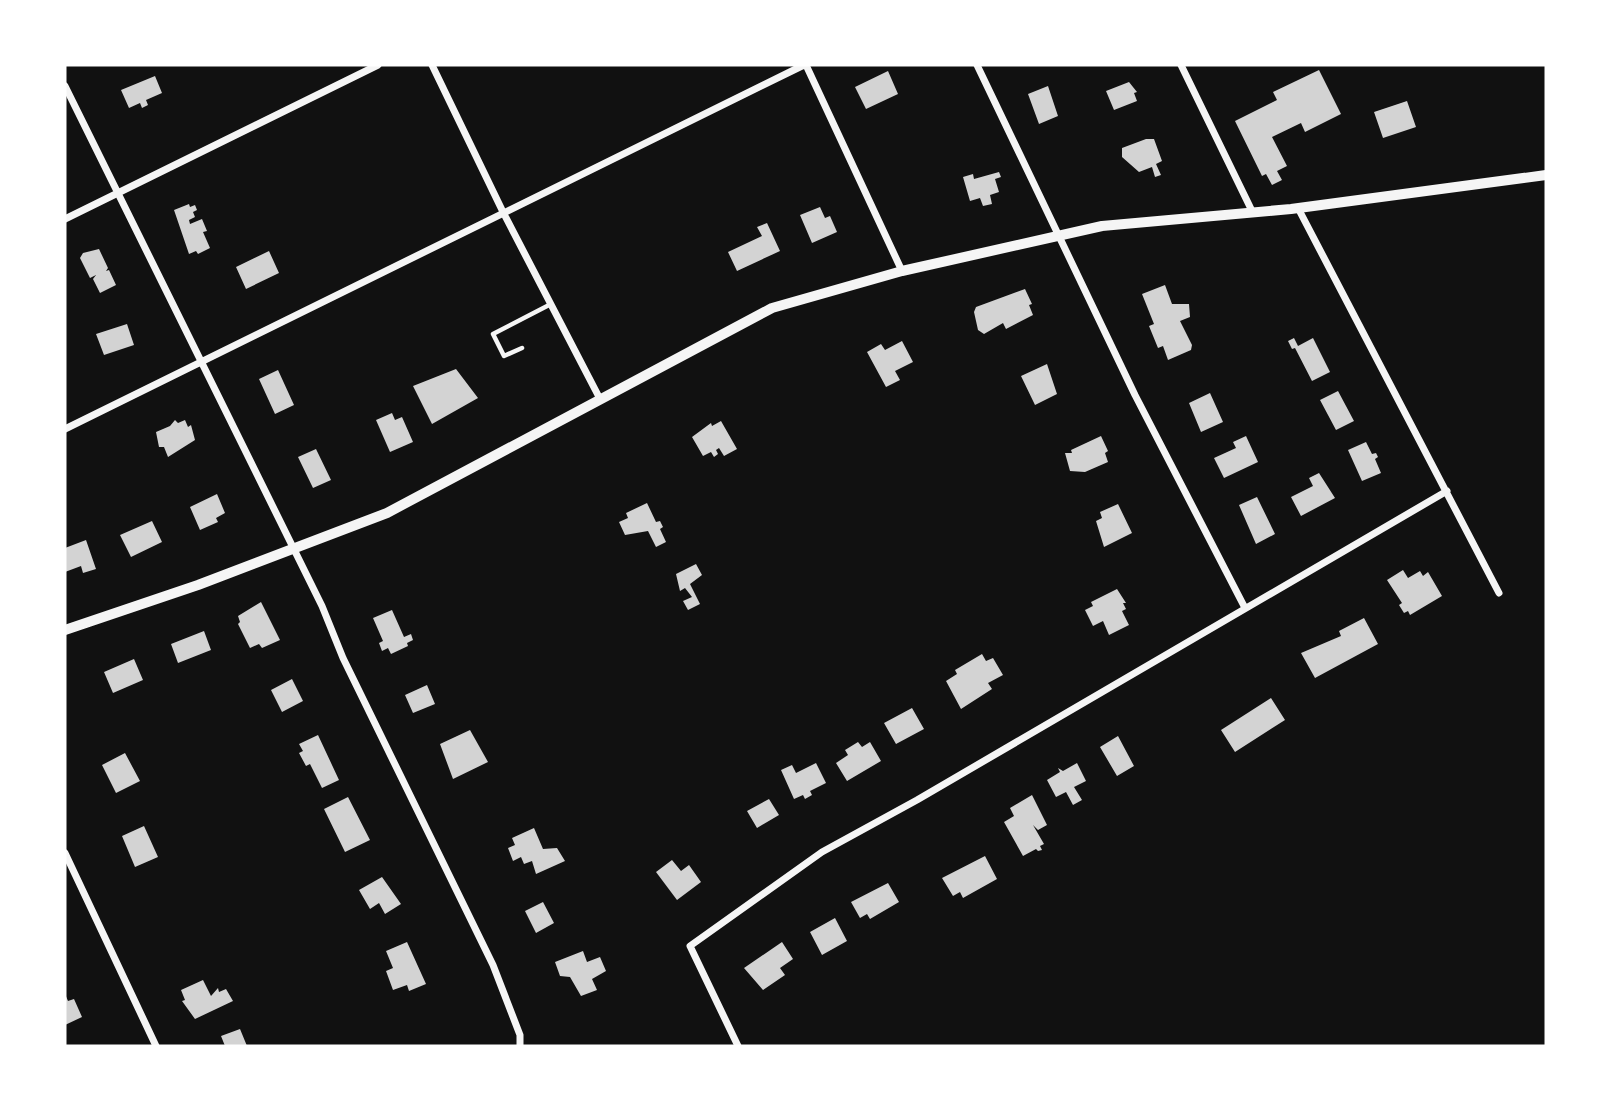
<svg xmlns="http://www.w3.org/2000/svg" width="1611" height="1111" viewBox="0 0 1611 1111" font-family="'Sofia Sans Condensed',sans-serif">
<style>
.building{fill:#d3d3d3}
.lines{fill:none;stroke-linecap:round;stroke-linejoin:round}
.service{stroke:#f5f5f5;stroke-width:4.5}
.minor{stroke:#f5f5f5;stroke-width:7}
.tertiary{stroke:#f5f5f5;stroke-width:10}
</style>
<rect width="100%" height="100%" fill="#111"/>
<!-- building -->
<path class="building" d="M 1319,70 L 1341,114 L 1305,132 L 1301,123 L 1272,137 L 1287,166 L 1277,171 L 1282,180 L 1272,185 L 1266,174 L 1262,176 L 1235,121 L 1277,100 L 1273,92 Z
M 888,71 L 898,94 L 866,109 L 855,87 Z
M 155,76 L 162,93 L 146,100 L 148,105 L 142,108 L 140,103 L 129,108 L 121,90 Z
M 1129,82 L 1137,92 L 1134,93 L 1137,101 L 1114,110 L 1106,91 Z
M 1048,86 L 1058,116 L 1039,124 L 1028,94 Z
M 1407,101 L 1416,127 L 1383,138 L 1374,112 Z
M 1146,139 L 1154,139 L 1162,161 L 1156,164 L 1161,175 L 1155,177 L 1152,167 L 1139,172 L 1122,157 L 1122,148 Z
M 999,172 L 1001,177 L 995,179 L 999,192 L 990,195 L 992,204 L 983,206 L 980,198 L 970,201 L 963,177 L 973,174 L 974,179 Z
M 189,204 L 190,207 L 195,205 L 197,210 L 193,212 L 195,217 L 189,220 L 190,224 L 202,219 L 207,231 L 203,232 L 210,248 L 198,254 L 196,251 L 189,254 L 174,210 Z
M 820,207 L 825,218 L 830,216 L 837,232 L 812,243 L 800,215 Z
M 767,223 L 780,251 L 737,271 L 728,252 L 762,236 L 757,227 Z
M 99,249 L 108,268 L 106,271 L 109,270 L 116,285 L 100,293 L 93,279 L 96,275 L 90,278 L 80,258 L 83,253 Z
M 269,251 L 279,273 L 246,289 L 236,267 Z
M 1165,285 L 1172,304 L 1189,304 L 1190,317 L 1180,321 L 1192,345 L 1191,350 L 1168,360 L 1163,346 L 1158,348 L 1149,326 L 1154,324 L 1142,294 Z
M 1025,289 L 1032,304 L 1029,305 L 1033,315 L 1006,329 L 1003,323 L 984,334 L 978,330 L 974,312 L 976,307 Z
M 127,324 L 134,345 L 104,355 L 96,334 Z
M 1294,338 L 1298,346 L 1313,338 L 1330,372 L 1312,381 L 1295,348 L 1292,349 L 1288,341 Z
M 902,341 L 913,362 L 895,371 L 900,380 L 886,387 L 867,352 L 881,344 L 885,350 Z
M 1047,364 L 1057,394 L 1035,405 L 1021,376 Z
M 456,369 L 478,398 L 432,424 L 413,386 Z
M 278,370 L 294,405 L 275,414 L 259,379 Z
M 1338,391 L 1354,421 L 1336,430 L 1320,400 Z
M 1210,393 L 1223,422 L 1201,432 L 1189,403 Z
M 392,413 L 395,420 L 402,417 L 413,442 L 390,452 L 376,420 Z
M 175,420 L 178,423 L 185,420 L 188,427 L 191,425 L 195,440 L 168,457 L 164,447 L 159,447 L 156,432 L 170,426 Z
M 721,421 L 737,449 L 724,456 L 719,448 L 716,450 L 718,454 L 714,457 L 711,452 L 703,456 L 692,437 L 711,423 L 712,426 Z
M 1101,436 L 1108,451 L 1105,453 L 1108,462 L 1085,472 L 1070,471 L 1065,453 L 1072,453 L 1071,450 Z
M 1246,436 L 1258,462 L 1224,478 L 1214,458 L 1236,448 L 1233,442 Z
M 1366,442 L 1372,454 L 1376,453 L 1378,457 L 1375,459 L 1381,473 L 1362,481 L 1348,450 Z
M 316,449 L 331,480 L 313,488 L 298,457 Z
M 1319,473 L 1335,498 L 1301,516 L 1291,497 L 1313,486 L 1309,478 Z
M 217,494 L 225,513 L 216,518 L 218,522 L 200,530 L 190,507 Z
M 1257,497 L 1275,534 L 1256,544 L 1239,505 Z
M 647,503 L 656,522 L 660,521 L 663,527 L 660,529 L 666,542 L 656,547 L 648,531 L 625,535 L 619,522 L 628,518 L 626,513 Z
M 1118,504 L 1132,533 L 1104,547 L 1096,521 L 1102,518 L 1100,512 Z
M 152,521 L 162,542 L 131,557 L 120,535 Z
M 86,540 L 96,569 L 83,573 L 81,566 L 65,572 L 65,548 Z
M 696,564 L 702,575 L 690,584 L 700,604 L 688,610 L 683,601 L 692,597 L 685,588 L 680,591 L 676,574 Z
M 1403,570 L 1408,578 L 1420,571 L 1423,576 L 1428,572 L 1442,596 L 1410,615 L 1408,611 L 1404,613 L 1399,605 L 1402,603 L 1387,580 Z
M 1117,589 L 1126,603 L 1123,603 L 1126,609 L 1122,611 L 1129,625 L 1109,635 L 1103,621 L 1093,626 L 1085,610 L 1093,606 L 1091,602 Z
M 261,602 L 280,640 L 262,648 L 259,644 L 250,648 L 238,624 L 240,622 L 238,616 Z
M 392,610 L 404,637 L 411,634 L 413,640 L 407,643 L 408,646 L 391,654 L 388,648 L 382,651 L 379,643 L 383,641 L 373,618 Z
M 1364,618 L 1378,644 L 1315,678 L 1301,653 L 1341,636 L 1339,631 Z
M 204,631 L 211,650 L 178,663 L 171,644 Z
M 982,654 L 986,661 L 993,658 L 1003,675 L 988,683 L 992,689 L 961,709 L 946,681 L 957,674 L 955,670 Z
M 134,659 L 143,680 L 113,693 L 104,672 Z
M 292,679 L 303,701 L 282,712 L 271,690 Z
M 427,685 L 435,704 L 413,713 L 405,695 Z
M 1271,698 L 1285,720 L 1235,752 L 1221,730 Z
M 912,708 L 924,729 L 896,744 L 884,723 Z
M 470,730 L 488,762 L 453,779 L 440,744 Z
M 318,735 L 339,780 L 322,788 L 310,764 L 306,766 L 299,753 L 303,751 L 299,744 Z
M 1118,736 L 1134,766 L 1117,776 L 1100,747 Z
M 858,742 L 862,747 L 870,742 L 881,761 L 847,781 L 836,763 L 848,755 L 845,750 Z
M 125,753 L 140,781 L 116,793 L 102,765 Z
M 816,763 L 826,783 L 810,791 L 812,795 L 805,799 L 803,795 L 794,799 L 781,770 L 792,765 L 796,773 Z
M 1077,763 L 1086,781 L 1074,787 L 1082,800 L 1073,805 L 1066,792 L 1056,797 L 1047,780 L 1060,772 L 1058,768 L 1063,771 Z
M 1032,795 L 1047,825 L 1038,830 L 1033,825 L 1044,844 L 1040,846 L 1042,850 L 1038,851 L 1036,849 L 1023,856 L 1004,822 L 1014,816 L 1010,808 Z
M 348,797 L 370,840 L 345,852 L 324,809 Z
M 769,799 L 779,815 L 757,828 L 747,811 Z
M 144,826 L 158,857 L 135,867 L 122,836 Z
M 534,828 L 543,849 L 557,848 L 565,861 L 536,874 L 532,861 L 524,864 L 521,857 L 513,861 L 508,848 L 515,845 L 512,838 Z
M 985,856 L 997,879 L 963,898 L 960,892 L 953,896 L 942,878 Z
M 672,860 L 681,871 L 689,865 L 701,882 L 677,900 L 656,872 Z
M 382,877 L 401,904 L 385,914 L 379,903 L 370,909 L 359,890 Z
M 888,883 L 899,902 L 870,919 L 867,914 L 860,918 L 851,902 Z
M 543,902 L 554,923 L 536,933 L 525,911 Z
M 835,918 L 847,941 L 822,955 L 810,932 Z
M 407,942 L 426,984 L 409,991 L 407,985 L 393,990 L 386,971 L 393,968 L 386,951 Z
M 782,942 L 793,959 L 780,968 L 785,975 L 763,990 L 744,968 Z
M 583,951 L 587,962 L 600,957 L 606,971 L 592,979 L 597,990 L 581,996 L 570,977 L 560,976 L 555,962 Z
M 203,980 L 211,996 L 218,988 L 219,992 L 226,989 L 233,1001 L 195,1019 L 182,1001 L 185,1000 L 181,990 Z
M 65,994 L 68,1001 L 74,999 L 82,1017 L 65,1025 Z
M 240,1029 L 247,1046 L 225,1046 L 221,1036 Z"/>
<g class="lines">
<!-- service -->
<path class="service" d="M 522,348 L 504,356 L 493,334 L 551,304"/>
<!-- minor -->
<path class="minor" d="M 432,65 L 503,212 L 599,397
M 806,65 L 902,271
M 977,65 L 1135,395 L 1245,608
M 1181,65 L 1253,213
M 65,86 L 322,606 L 343,658 L 493,965 L 520,1035 L 520,1046
M 1298,208 L 1499,593
M 65,219 L 378,65
M 65,429 L 804,65
M 65,853 L 156,1046
M 738,1046 L 690,946 L 822,852 L 917,800 L 1447,491"/>
<!-- tertiary -->
<path class="tertiary" d="M 65,630 L 198,585 L 387,513 L 772,308 L 902,271 L 1102,226 L 1291,209 L 1546,175"/>
</g>
<!-- border -->
<rect width="1611" height="1111" fill="none" stroke="#ffffff" stroke-width="133"/>
</svg>
